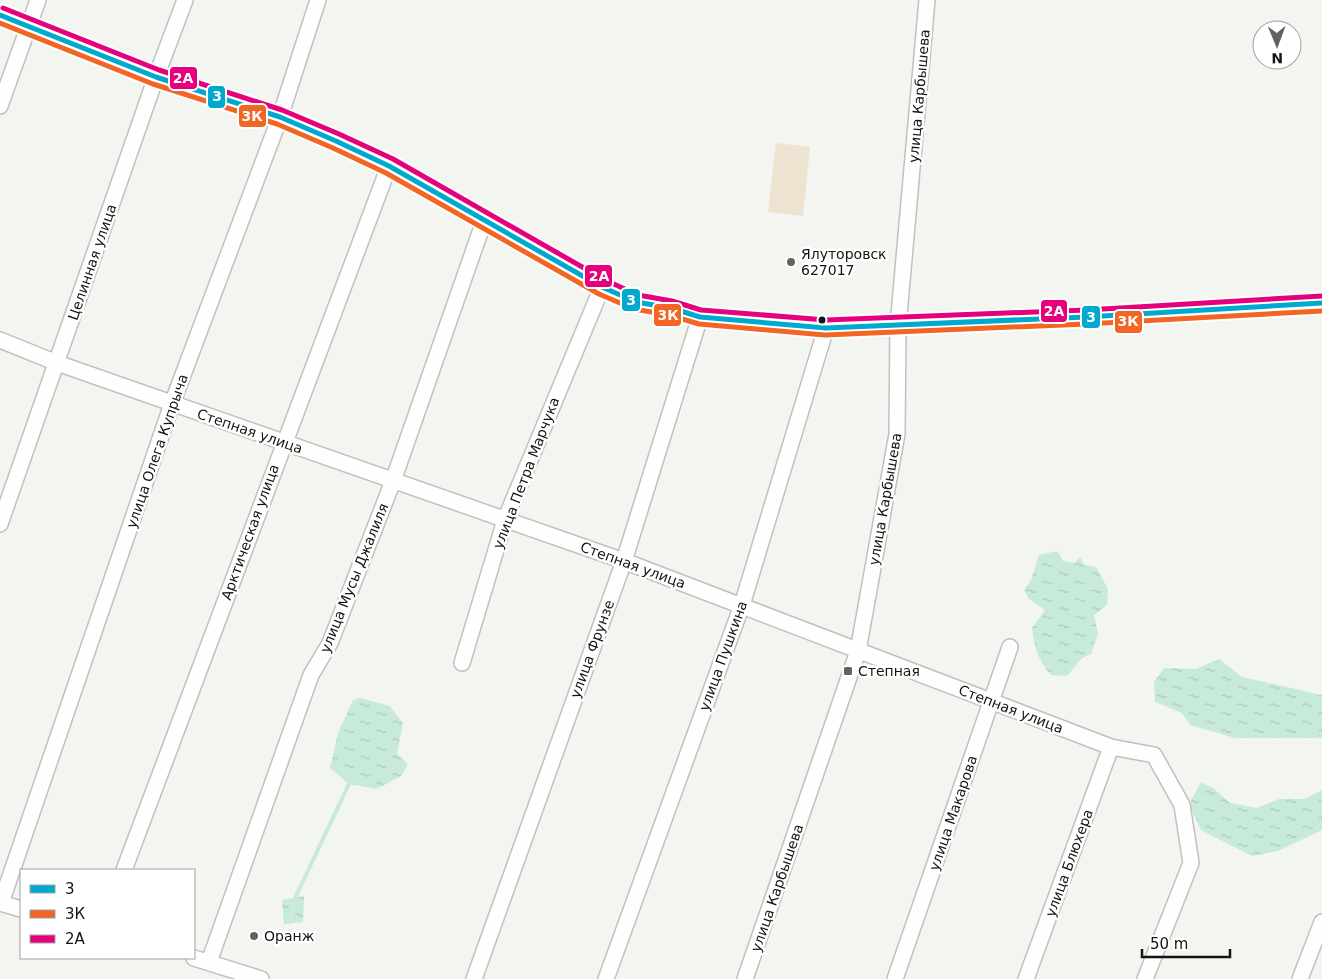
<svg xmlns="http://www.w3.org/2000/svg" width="1322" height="979" viewBox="0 0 1322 979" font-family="'DejaVu Sans',sans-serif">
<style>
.grass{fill:#eee3d0}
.water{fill:url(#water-ripples)}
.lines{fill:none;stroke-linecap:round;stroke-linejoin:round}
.stream{stroke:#c8eada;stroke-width:4}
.minor-casing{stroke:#c0c1be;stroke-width:18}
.minor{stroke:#fdfefd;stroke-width:15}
.bus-1-casing{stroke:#fff;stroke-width:9}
.bus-2-casing{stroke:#fff;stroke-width:9}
.bus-3-casing{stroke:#fff;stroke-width:9}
.bus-1{stroke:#00a9ce;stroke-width:5}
.bus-2{stroke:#f26522;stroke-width:5}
.bus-3{stroke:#e5007d;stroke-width:5}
.poi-dot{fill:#626360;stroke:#fff;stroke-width:2}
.bus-dot{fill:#141512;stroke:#fff;stroke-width:2}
.labels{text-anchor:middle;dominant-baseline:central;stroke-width:5;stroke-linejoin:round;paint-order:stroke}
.street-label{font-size:14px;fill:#141512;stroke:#fff}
.poi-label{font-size:14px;fill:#141512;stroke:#fff;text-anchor:start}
.line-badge{stroke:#fff;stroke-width:2}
.badge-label{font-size:14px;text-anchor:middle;font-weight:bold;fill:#fff}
</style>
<defs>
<pattern id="water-ripples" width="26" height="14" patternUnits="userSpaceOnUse" patternTransform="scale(1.25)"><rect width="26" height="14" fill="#c8eada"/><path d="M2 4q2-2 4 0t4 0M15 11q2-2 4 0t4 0" fill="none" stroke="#abc8ba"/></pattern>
</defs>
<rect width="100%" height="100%" fill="#f3f5f0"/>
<!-- grass -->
<path class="grass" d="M 776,143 L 810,147 L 803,216 L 768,212 Z"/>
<!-- water -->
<path class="water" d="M 1057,551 L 1063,561 L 1075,563 L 1080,557 L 1084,565 L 1096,567 L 1108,589 L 1107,605 L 1094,615 L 1098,634 L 1091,654 L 1082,658 L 1067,676 L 1051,675 C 1038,660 1034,647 1032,628 L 1045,610 L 1029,599 L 1024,590 L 1031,580 L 1039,555 Z
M 1219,659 L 1242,677 L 1322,695 L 1322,738 L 1235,738 L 1190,725 L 1182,713 L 1155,702 L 1154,682 L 1164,668 L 1196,669 Z
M 360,698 L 390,706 L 403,723 L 397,754 L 408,764 L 401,776 L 376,789 L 349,784 L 330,768 L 338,733 L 353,700 Z
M 1201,782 L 1213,788 L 1230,803 L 1257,808 L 1279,799 L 1305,799 L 1322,790 L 1322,830 L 1278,851 L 1252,856 L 1201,830 L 1189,804 Z
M 304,896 L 303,922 L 284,924 L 282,900 Z"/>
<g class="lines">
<!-- stream -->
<path class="stream" d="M 295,898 L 349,784"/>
<defs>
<path id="minor" d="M 0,15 L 156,77 L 280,117 L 336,141 L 389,166 L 602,287 L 636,302 L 671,308 L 700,317 L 826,328 L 1086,317 L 1322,303
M 0,106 L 38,0
M 0,340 L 57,363 L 624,561 L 1111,747 L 1154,755 L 1182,805 L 1191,863 L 1145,979
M 0,524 L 156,77 L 185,0
M 462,663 L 505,520 L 602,287
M 124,870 L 389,166
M 0,903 L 21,909
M 1,903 L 172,404 L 280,117 L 318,0
M 194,958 L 261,979
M 209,962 L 311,675 L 330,643 L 393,481 L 484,221
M 474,979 L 624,561 L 700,317
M 606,979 L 742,605 L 826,328
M 745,979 L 858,651 L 897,434 L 898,326 L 927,0
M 895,979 L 1010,647
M 1026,979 L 1111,747
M 1300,979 L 1322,922"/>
</defs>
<!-- minor casing -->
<use href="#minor" class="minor-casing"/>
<!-- minor -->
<use href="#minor" class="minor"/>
<defs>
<path id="bus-1" d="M 0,15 L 156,77 L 280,117 L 336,141 L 389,166 L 602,287 L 636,302 L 671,308 L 700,317 L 826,328 L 1086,317 L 1322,303"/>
<path id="bus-2" d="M 0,23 L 153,84 L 277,124 L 333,148 L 386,173 L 599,294 L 634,309 L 669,315 L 699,324 L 825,335 L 1086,324 L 1322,311"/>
<path id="bus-3" d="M 3,8 L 159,70 L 282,110 L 339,134 L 393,159 L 605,280 L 638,295 L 672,301 L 701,310 L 826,320 L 1086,310 L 1322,296"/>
</defs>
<!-- bus-1 casing -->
<use href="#bus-1" class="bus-1-casing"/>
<!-- bus-2 casing -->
<use href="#bus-2" class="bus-2-casing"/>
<!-- bus-3 casing -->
<use href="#bus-3" class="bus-3-casing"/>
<!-- bus-1 -->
<use href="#bus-1" class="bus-1"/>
<!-- bus-2 -->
<use href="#bus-2" class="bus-2"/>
<!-- bus-3 -->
<use href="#bus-3" class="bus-3"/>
</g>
<!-- markers -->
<g class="poi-dot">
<circle cx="791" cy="262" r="5"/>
<rect x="843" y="666" width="10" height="10" rx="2.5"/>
<circle cx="254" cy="936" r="5"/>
</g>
<circle class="bus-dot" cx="822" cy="320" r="4.5"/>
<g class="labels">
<!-- street labels -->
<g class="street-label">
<text transform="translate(919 96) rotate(-85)">улица Карбышева</text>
<text transform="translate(92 262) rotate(-71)">Целинная улица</text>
<text transform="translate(250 431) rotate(19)">Степная улица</text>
<text transform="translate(157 451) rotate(-71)">улица Олега Купрыча</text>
<text transform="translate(526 473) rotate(-69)">улица Петра Марчука</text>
<text transform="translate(885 499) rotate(-80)">улица Карбышева</text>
<text transform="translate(250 532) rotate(-70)">Арктическая улица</text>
<text transform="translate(633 565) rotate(20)">Степная улица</text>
<text transform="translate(354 578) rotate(-68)">улица Мусы Джалиля</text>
<text transform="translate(592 649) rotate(-70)">улица Фрунзе</text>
<text transform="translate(723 656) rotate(-70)">улица Пушкина</text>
<text transform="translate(1011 709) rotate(21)">Степная улица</text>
<text transform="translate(953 813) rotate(-71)">улица Макарова</text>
<text transform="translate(1069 863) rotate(-70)">улица Блюхера</text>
<text transform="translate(777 888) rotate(-71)">улица Карбышева</text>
</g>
<!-- poi labels -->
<g class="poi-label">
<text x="801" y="254">Ялуторовск<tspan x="801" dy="16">627017</tspan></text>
<text x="858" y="671">Степная</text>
<text x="264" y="936">Оранж</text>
</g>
</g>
<g class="line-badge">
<rect x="169" y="66" width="29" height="24" rx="5" fill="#e5007d"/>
<rect x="207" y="85" width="19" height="24" rx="5" fill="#00a9ce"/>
<rect x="238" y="104" width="29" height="24" rx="5" fill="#f26522"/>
<rect x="584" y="264" width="29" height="24" rx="5" fill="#e5007d"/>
<rect x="621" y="288" width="20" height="24" rx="5" fill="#00a9ce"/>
<rect x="1040" y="299" width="28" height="24" rx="5" fill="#e5007d"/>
<rect x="653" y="303" width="29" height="24" rx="5" fill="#f26522"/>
<rect x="1081" y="305" width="20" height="24" rx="5" fill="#00a9ce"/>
<rect x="1114" y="310" width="29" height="24" rx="5" fill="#f26522"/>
</g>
<g class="badge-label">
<text x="183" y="83">2А</text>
<text x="217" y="101">3</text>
<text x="252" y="121">3К</text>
<text x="599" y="281">2А</text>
<text x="631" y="305">3</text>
<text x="1054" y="316">2А</text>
<text x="668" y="320">3К</text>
<text x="1091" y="322">3</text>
<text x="1128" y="326">3К</text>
</g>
<!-- legend -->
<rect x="20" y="869" width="175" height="90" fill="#ffffff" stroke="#a1a1a0"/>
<rect x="30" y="885" width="25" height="8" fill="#00a9ce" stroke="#a1a1a0"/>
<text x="65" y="894" font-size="15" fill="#141512">3</text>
<rect x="30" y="910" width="25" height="8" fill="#f26522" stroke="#a1a1a0"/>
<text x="65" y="919" font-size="15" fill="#141512">3К</text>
<rect x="30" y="935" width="25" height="8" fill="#e5007d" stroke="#a1a1a0"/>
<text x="65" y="944" font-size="15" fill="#141512">2А</text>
<!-- north arrow -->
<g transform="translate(1277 45) rotate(179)"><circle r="24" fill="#ffffff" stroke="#a1a1a0"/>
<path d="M0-4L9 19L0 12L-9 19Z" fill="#626360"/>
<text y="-8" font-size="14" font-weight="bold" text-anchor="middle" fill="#141512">N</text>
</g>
<!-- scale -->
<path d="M1142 949v8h88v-8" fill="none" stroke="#141512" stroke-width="2.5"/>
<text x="1150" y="949" font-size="15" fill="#141512" stroke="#ffffff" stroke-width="4" paint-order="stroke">50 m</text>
</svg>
